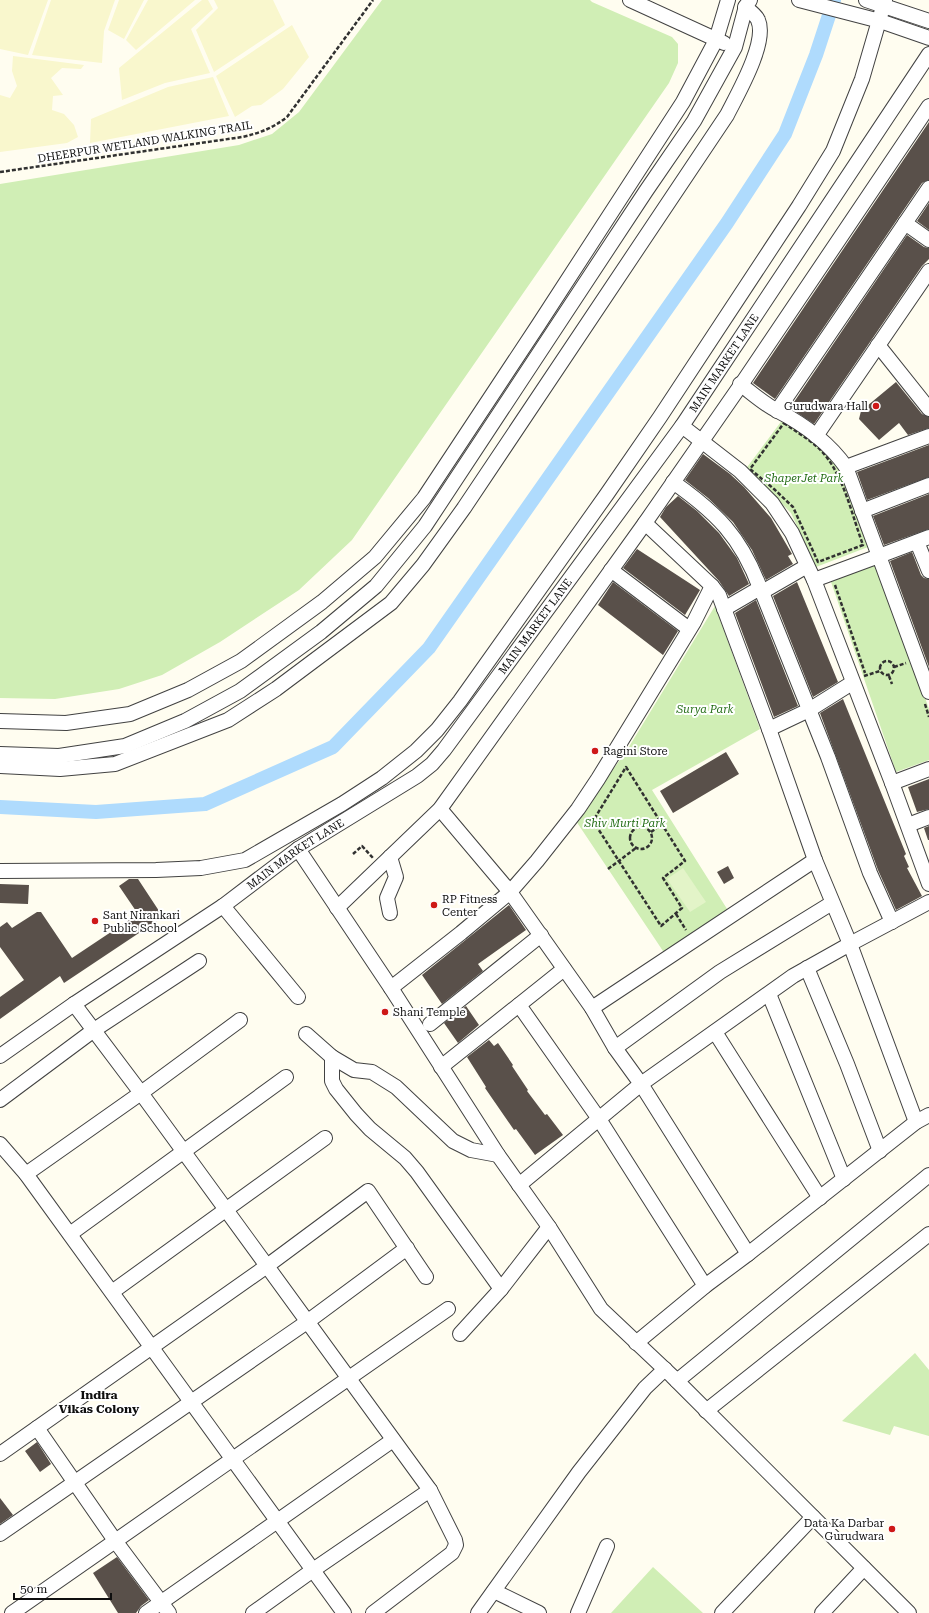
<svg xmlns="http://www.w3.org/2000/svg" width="929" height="1613" viewBox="0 0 929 1613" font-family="'Roboto Serif',serif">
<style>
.farmland{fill:#f9f7cd}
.green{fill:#d0eeb5}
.pitch{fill:#e3f4c8}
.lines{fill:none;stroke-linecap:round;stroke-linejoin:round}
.canal{stroke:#afdbfd;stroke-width:14}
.building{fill:#59504a}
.minor-casing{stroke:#424242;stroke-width:16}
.path{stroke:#313131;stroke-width:2.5;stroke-dasharray:4 2;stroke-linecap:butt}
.minor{stroke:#fff;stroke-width:14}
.poi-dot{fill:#ce1817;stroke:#fff;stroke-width:1.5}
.labels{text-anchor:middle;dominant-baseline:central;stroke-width:4;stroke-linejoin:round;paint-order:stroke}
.street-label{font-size:11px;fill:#0f0f0f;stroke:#fff}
.poi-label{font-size:11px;fill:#0f0f0f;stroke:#fff;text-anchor:start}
.park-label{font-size:11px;font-style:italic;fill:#256e17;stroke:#fff}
.neighbourhood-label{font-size:12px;font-weight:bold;fill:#0f0f0f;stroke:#fff}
</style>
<rect width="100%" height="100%" fill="#fffdf0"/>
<!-- farmland -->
<path class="farmland" d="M 0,0 L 48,0 L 28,55 L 0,49 Z
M 51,0 L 115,0 L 104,31 L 102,63 L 32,55 Z
M 119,0 L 144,0 L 124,39 L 108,30 Z
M 148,0 L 195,0 L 136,50 L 126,40 Z
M 202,0 L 208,0 L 213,9 L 191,29 L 210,73 L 165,83 L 122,100 L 119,68 Z
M 214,0 L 273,0 L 285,25 L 214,72 L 196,30 L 218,8 Z
M 292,25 L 309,57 L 283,89 L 261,105 L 252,106 L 235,117 L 216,76 Z
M 13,56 L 84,65 L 81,69 L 62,68 L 51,78 L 63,95 L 53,96 L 52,110 L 64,114 L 74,125 L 78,137 L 67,143 L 0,152 L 0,95 L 10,98 L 17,86 L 12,71 Z
M 213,77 L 229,116 L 90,143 L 91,119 L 168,87 Z"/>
<!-- green -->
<path class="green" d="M 382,0 L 590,0 L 592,2 L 672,37 L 678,44 L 678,63 L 669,83 L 352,540 L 299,590 L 220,642 L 162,675 L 119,689 L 55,699 L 0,698 L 0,184 L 239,145 L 272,134 L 299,112 Z
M 783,419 C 799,430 820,440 831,457 C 848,481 858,519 868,547 L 816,567 L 791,513 L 769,491 L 745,470 Z
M 878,563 L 929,709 L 929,760 L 896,772 L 831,582 Z
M 715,606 L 760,729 L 652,790 L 729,912 L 665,954 L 576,821 L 627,750 Z
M 915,1353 L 929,1370 L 929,1436 L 894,1426 L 890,1435 L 842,1421 Z
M 653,1567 L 703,1613 L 611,1613 Z"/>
<!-- pitch -->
<path class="pitch" d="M 683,868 L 706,902 L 690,912 L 667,879 Z"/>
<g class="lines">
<!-- canal -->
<path class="canal" d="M 0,807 L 96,812 L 205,804 L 333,747 L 429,648 L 727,223 L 785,134 L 816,55 L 834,0"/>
</g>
<!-- building -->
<path class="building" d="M 929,122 L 929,180 L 922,183 L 775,399 L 753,383 Z
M 929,203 L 929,230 L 917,221 Z
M 907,235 L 924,247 L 929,248 L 929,259 L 922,266 L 814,424 L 790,408 Z
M 896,382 L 922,414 L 929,417 L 929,428 L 908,435 L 899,423 L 879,440 L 859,419 L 861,411 Z
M 929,445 L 929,477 L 867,500 L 857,472 Z
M 703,454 L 730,474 L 744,487 L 771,518 L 792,554 L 788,556 L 793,564 L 766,580 L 752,550 L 733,522 L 708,498 L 685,480 Z
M 929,494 L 929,529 L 884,545 L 873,516 Z
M 678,496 L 697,511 L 719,533 L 737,558 L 749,584 L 729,596 L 719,581 L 660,517 L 666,507 Z
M 637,549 L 700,590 L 685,615 L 623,568 Z
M 912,552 L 921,575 L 924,578 L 929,579 L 929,667 L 890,561 Z
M 613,582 L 678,631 L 663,655 L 598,605 Z
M 797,582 L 838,682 L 813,697 L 773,596 Z
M 756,600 L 798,706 L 774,717 L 735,613 Z
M 843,699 L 906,854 L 904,856 L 909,867 L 907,868 L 922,896 L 896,910 L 878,870 L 820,713 Z
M 726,752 L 739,774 L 673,813 L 660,791 Z
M 929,779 L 929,809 L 917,812 L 908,787 Z
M 929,826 L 929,840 L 928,840 L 924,828 Z
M 728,866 L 734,878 L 724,884 L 717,872 Z
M 129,879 L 138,879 L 163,917 L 64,983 L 60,976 L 0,1019 L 0,997 L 24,980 L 0,947 L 0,927 L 7,922 L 12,928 L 37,912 L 41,912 L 72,958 L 138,914 L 119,886 Z
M 0,884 L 29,885 L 28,904 L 0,903 Z
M 509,905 L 526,930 L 478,964 L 483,971 L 442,1004 L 422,975 Z
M 466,1006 L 479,1025 L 458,1043 L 444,1023 Z
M 489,1040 L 494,1046 L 498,1043 L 513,1065 L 512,1066 L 528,1090 L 527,1091 L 545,1115 L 547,1114 L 563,1135 L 535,1155 L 516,1129 L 514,1130 L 485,1088 L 486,1087 L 467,1057 Z
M 37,1442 L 51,1464 L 40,1472 L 25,1451 Z
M 0,1498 L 13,1515 L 0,1524 Z
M 117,1557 L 149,1600 L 141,1606 L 136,1613 L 118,1613 L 93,1573 Z"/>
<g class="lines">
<defs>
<g id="minor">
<path d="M 630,0 L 724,43"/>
<path d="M 799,0 L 880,21 L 929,38"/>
<path d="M 866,0 L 929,21"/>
<path d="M 905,223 L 929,240"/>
<path d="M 878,345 L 929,409"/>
<path d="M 740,384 C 752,393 765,405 778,411 C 803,424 829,443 846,467 L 879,556 L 929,537"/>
<path d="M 777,411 L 929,188"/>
<path d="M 682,426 L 740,471 L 772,503 L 792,533 L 814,580 L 892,783 L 929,884"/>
<path d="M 816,436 L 929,271"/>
<path d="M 846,467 L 929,436"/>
<path d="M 673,482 C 717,513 741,537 760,588"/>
<path d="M 862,511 L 929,485"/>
<path d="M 645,523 L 712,586 L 719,595 L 769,729 L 815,860 L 850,944 L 916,1122"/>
<path d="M 917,542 L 929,571"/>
<path d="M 611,570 L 689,629"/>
<path d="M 814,580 L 879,556 L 929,692"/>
<path d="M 762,592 L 828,757 L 870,873 L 892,922"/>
<path d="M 724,609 L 760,588 L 762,592 L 807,566"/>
<path d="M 0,721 L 66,723 L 130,714 L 188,690 L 241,661 L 322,602 L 375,557 L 424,498 L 539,324 L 683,102 L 716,40 L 728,0"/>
<path d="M 769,729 L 809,710 L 852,683"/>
<path d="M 0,754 L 59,756 L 125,746 L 185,721 L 240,691 L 321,632 L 376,586 L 425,526 L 646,191 L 694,121 L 735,47 L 746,6 L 750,0"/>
<path d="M 0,766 L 60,769 L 115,764 L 228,720 L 276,689 L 391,603 L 423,565 L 464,508 L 727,115 C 737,95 768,42 758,20 C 756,15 750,11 745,7"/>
<path d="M 892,783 L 929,769"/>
<path d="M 440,809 L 510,892 L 592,1008 L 615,1048 L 641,1084 L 519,1185"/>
<path d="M 908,825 L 929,817"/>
<path d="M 298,849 L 391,988 L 498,1155 L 549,1227 L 601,1309 L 672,1376 L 909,1613"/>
<path d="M 390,857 L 396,877 L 387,898 L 390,913"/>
<path d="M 0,871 L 156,870 L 201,868 L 245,860 L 342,804 L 382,778 L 416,751 L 437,730 L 460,701 L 607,494 L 660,417 L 799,206 L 833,151 L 862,79 L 885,0"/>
<path d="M 223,906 L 298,997"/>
<path d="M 337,908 L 440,809 L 645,523 L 745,379 L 929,106"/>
<path d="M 807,968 L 847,1064 L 880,1151"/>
<path d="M 391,988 L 461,933 L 510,892 L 537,861 L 578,809 L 598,779 L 694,622 L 712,586"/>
<path d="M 769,994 L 844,1179"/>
<path d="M 74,1004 L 141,1093 L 430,1490 L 455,1540 L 456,1545 L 452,1553 L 373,1613"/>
<path d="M 519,1005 L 599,1119 L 705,1286"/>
<path d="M 592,1008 L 815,860"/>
<path d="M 430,1024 L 541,935"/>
<path d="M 715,1032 L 820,1198"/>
<path d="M 306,1034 L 332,1057 L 332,1081 L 336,1089 L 356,1114 L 370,1129 L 405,1158 L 417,1172 L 501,1289"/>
<path d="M 615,1048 L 720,972 L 832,903"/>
<path id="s1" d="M 0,1056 L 74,1004 L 223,906 L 298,849 L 417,776 L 432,764 L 444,750 L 682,426 L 929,54"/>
<path d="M 332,1057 L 354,1070 L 372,1072 L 396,1087 L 453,1141 L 471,1150 L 498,1155"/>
<path d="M 441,1067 L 564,969"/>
<path d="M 0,1100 L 94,1030 L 199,961"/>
<path d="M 0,1144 L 26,1174 L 344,1613"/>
<path d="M 26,1174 L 141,1093 L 240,1020"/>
<path d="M 70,1234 L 286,1077"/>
<path d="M 748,1254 L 641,1084 L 793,976 L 850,944 L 929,902"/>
<path d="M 112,1292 L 325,1138"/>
<path d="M 460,1334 L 501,1289 L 549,1227"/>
<path d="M 636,1343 L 705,1286 L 748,1254 L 916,1122 L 929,1115"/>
<path d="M 677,1381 L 929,1175"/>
<path d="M 706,1411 L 929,1234"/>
<path d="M 37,1428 L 116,1542 L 169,1613"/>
<path d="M 0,1454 L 267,1266 L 368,1191 L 426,1277"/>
<path d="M 0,1534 L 307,1322 L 407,1248"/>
<path d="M 494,1591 L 539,1613"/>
<path d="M 12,1613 L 448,1309"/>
<path d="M 146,1613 L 393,1440"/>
<path d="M 253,1613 L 313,1570 L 430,1490"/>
<path d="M 478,1613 L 579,1472 L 645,1388 L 665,1369"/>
<path d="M 578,1613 L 607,1546"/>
<path d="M 722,1613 L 813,1517"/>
<path d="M 822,1613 L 864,1568"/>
</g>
</defs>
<!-- minor casing -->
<use href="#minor" class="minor-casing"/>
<!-- path -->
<path class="path" d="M 0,172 L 242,137 C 260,133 273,128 287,117 L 373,0
M 784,423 C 799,434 817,443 828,459 C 845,482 853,518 863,545 L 818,562 L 793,507 L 774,489 L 750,469 Z
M 835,585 L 865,673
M880 668a7 7 0 1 1 14 0a7 7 0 1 1-14 0Z
M 894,667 L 906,663
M 864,676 L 880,671
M 889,676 L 892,684
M 925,704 L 929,717
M 626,767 L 685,861 L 663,878 L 682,908 L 661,926 L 593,821 Z
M630 838a11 11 0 1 1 22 0a11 11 0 1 1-22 0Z
M 651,832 L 662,824
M 353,854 L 362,846 L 373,858
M 608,869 L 636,848
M 676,914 L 686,930"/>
<!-- minor -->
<use href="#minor" class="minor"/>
</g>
<!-- markers -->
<g class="poi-dot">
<circle cx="876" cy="406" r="4"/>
<circle cx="595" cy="751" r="4"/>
<circle cx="434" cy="905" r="4"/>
<circle cx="95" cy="921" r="4"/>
<circle cx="385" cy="1012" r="4"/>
<circle cx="892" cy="1529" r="4"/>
</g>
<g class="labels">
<!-- street labels -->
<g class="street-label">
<text transform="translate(145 142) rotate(-9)">DHEERPUR WETLAND WALKING TRAIL</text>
<text stroke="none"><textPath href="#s1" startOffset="1018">MAIN MARKET LANE</textPath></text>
<text stroke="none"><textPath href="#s1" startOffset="694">MAIN MARKET LANE</textPath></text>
<text stroke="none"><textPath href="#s1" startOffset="358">MAIN MARKET LANE</textPath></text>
</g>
<!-- poi labels -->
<g class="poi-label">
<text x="868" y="406" text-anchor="end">Gurudwara Hall</text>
<text x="603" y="751">Ragini Store</text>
<text x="442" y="899">RP Fitness<tspan x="442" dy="13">Center</tspan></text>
<text x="103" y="915">Sant Nirankari<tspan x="103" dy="13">Public School</tspan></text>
<text x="393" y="1012">Shani Temple</text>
<text x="884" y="1523" text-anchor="end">Data Ka Darbar<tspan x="884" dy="13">Gurudwara</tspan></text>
</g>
<!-- park labels -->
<g class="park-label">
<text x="804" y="478">ShaperJet Park</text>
<text x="705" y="709">Surya Park</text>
<text x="625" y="823">Shiv Murti Park</text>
</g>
<!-- neighbourhood labels -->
<g class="neighbourhood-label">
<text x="99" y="1395">Indira<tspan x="99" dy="14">Vikas Colony</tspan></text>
</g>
</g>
<!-- scale -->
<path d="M14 1593v6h97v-6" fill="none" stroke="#0f0f0f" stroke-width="2"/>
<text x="20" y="1593" font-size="12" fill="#0f0f0f" stroke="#ffffff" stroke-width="3" paint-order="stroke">50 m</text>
</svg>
